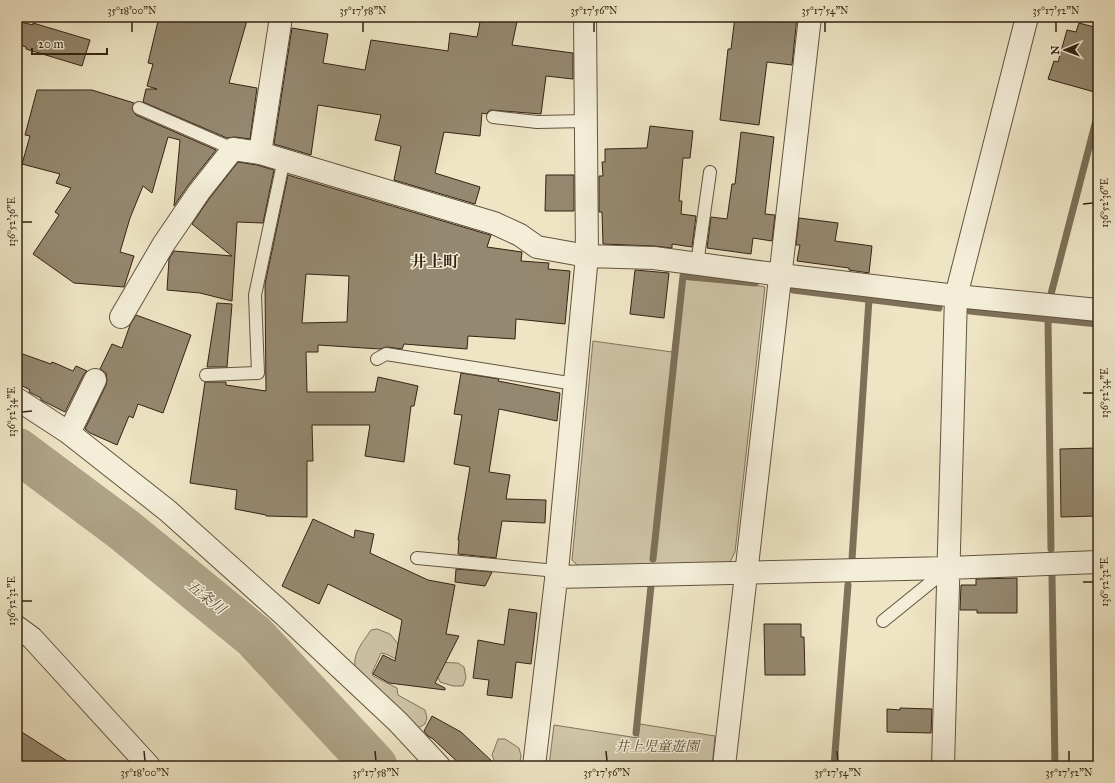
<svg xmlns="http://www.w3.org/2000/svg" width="1115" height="783" viewBox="0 0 1115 783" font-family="'IM FELL Great Primer','Noto Serif JP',serif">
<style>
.green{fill:#cec4a7;stroke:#81745d}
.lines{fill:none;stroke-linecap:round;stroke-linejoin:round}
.stream{stroke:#7e7059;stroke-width:7}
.river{stroke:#afa388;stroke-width:45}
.building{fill:#958870;stroke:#342313;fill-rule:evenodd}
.service-casing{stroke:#625440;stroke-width:14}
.minor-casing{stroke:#625440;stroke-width:24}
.service{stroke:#f4eed9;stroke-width:12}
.minor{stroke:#f4eed9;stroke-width:22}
.ticks{fill:none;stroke:#342313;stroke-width:1.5}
.labels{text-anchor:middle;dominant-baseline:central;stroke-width:3;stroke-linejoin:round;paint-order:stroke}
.park-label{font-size:14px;font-style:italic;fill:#5a4b38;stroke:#f4eed9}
.water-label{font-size:15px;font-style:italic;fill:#5f503c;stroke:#f4eed9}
.quarter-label{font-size:16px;font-weight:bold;fill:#342313;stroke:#f4eed9}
.neatline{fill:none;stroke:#342313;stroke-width:1.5}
.ticks-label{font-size:10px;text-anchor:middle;fill:#342313}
</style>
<rect width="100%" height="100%" fill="#eee5c5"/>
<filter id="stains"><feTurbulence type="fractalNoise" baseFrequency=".005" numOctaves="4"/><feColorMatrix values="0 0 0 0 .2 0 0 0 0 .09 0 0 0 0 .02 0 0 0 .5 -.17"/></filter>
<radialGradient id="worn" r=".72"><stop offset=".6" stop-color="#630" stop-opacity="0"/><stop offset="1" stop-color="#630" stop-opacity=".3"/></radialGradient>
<!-- green -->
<path class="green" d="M 681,279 L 754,285 L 765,287 L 735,552 L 730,562 L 722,564 L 578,566 L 572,560 L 593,341 L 672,352 Z
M 377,629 L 390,634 L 399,645 L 434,662 L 458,663 L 464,667 L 466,678 L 463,686 L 453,686 L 440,682 L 437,675 L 400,661 L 386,654 L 381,653 L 372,673 L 373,676 L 397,688 L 398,695 L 425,710 L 427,718 L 425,724 L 420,727 L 411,727 L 356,670 C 351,655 363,642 371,630 Z
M 640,724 L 715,736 L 712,766 L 549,766 L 554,725 L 638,738 Z
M 498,739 L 505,739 L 519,748 L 521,756 L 519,766 L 492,766 L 495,762 L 492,755 Z"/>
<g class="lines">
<!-- stream -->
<path class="stream" d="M 793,290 L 939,308
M 1051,294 L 1098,113
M 970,311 L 1098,324
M 1048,319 L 1051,549
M 653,559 L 683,276 L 755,283
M 852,559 L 869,299
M 1052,576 L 1055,766
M 636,733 L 651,586
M 834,766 L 848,585"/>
<!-- river -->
<path class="river" d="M 17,450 L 123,529 L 254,636 L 375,766"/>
</g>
<!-- building -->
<path class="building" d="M 159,17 L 248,17 L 229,83 L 257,88 L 250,139 L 235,137 L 227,138 L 143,102 L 146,89 L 157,89 L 147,86 L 153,64 L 148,63 Z
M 481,17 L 518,17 L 512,45 L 573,53 L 573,79 L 546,76 L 541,114 L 490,110 L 486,114 L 482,113 L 480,136 L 444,132 L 435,173 L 480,187 L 475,204 L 394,180 L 401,146 L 375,140 L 381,115 L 318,105 L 311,155 L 274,144 L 292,28 L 328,34 L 323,63 L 365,70 L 371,40 L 448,51 L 450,33 L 477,37 Z
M 735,17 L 797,17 L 792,65 L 767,62 L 759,125 L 720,120 L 728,49 L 731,49 Z
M 17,21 L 33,25 L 33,23 L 90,40 L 82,66 L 26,49 L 26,47 L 17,44 Z
M 1079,23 L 1098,28 L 1098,93 L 1048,79 L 1054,61 L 1058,62 L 1067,30 L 1076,32 Z
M 37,90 L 92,90 L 134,103 L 132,109 L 136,115 L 216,150 L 189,184 L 174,206 L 180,140 L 168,137 L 152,193 L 143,186 L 130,218 L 120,252 L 134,256 L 124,287 L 74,283 L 33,254 L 59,215 L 55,212 L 71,188 L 56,183 L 60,174 L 22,164 L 30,136 L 25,135 Z
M 650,126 L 693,131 L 690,158 L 683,158 L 679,201 L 682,201 L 681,214 L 696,216 L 692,247 L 672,244 L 672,248 L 654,246 L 603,244 L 602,212 L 599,212 L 599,176 L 603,176 L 602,162 L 605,162 L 605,149 L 647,148 Z
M 741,132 L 774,137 L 765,214 L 775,215 L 772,241 L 753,238 L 751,254 L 707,248 L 711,217 L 727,219 L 732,184 L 735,184 Z
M 238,162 L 257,165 L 274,170 L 263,223 L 237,222 L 232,301 L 200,293 L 167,290 L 169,259 L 174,251 L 232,256 L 192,224 L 209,199 Z
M 288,175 L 490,235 L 491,235 L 487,247 L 522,252 L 521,261 L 549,263 L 548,269 L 570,271 L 565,324 L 516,319 L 515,339 L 468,336 L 467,349 L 404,344 L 402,349 L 387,347 L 380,349 L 318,345 L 318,352 L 306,352 L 307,392 L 375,392 L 378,377 L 418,386 L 414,406 L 411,406 L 404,462 L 365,456 L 370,425 L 312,425 L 313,461 L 307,461 L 307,517 L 266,516 L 266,515 L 235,509 L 237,490 L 190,483 L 205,382 L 226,382 L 226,385 L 266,391 L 265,284 ZM 306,274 L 349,276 L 347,322 L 302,323 Z
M 546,175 L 574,175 L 574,211 L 545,211 Z
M 799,218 L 838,223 L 835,241 L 872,246 L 869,273 L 849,270 L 849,268 L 797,261 L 800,245 L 796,245 Z
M 635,270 L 669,273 L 664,318 L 630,314 Z
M 217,303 L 232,304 L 227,367 L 207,367 Z
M 136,315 L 191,335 L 163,413 L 138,404 L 133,418 L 129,416 L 117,445 L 90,433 L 85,429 L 106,385 L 107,380 L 106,373 L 100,369 L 112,344 L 122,348 L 130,325 Z
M 17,352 L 51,364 L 52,362 L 57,364 L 73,371 L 76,366 L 87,371 L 84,374 L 65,412 L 41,400 L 41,398 L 29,392 L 30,390 L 17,383 Z
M 461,373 L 499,379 L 498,381 L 560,393 L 557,421 L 499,409 L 489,472 L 510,475 L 506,499 L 546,500 L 545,523 L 502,521 L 496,558 L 458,554 L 459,540 L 458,540 L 470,467 L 454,464 L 462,415 L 454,414 Z
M 1095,448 L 1095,461 L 1098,461 L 1098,483 L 1095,483 L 1096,516 L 1061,517 L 1060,449 Z
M 313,519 L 354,538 L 355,530 L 374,534 L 370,553 L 428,580 L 455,585 L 446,634 L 459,636 L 435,683 L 445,688 L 445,690 L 389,683 L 373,674 L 383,655 L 395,661 L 402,620 L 328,584 L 319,604 L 282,586 Z
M 456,569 L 492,572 L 485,586 L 455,582 Z
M 1017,578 L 1017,613 L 977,613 L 977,610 L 960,610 L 961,585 L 976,585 L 976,579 Z
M 509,609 L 537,613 L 531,664 L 516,662 L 512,698 L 487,695 L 489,680 L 473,678 L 478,640 L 504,645 Z
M 764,624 L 801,624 L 801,637 L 804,637 L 805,675 L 765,675 Z
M 900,708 L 932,709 L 931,733 L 887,732 L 887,709 L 900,710 Z
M 432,716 L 461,732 L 497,766 L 462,766 L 433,739 L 428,736 L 424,731 Z
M 17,729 L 75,766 L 17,766 Z"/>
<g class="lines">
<defs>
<path id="service" d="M 139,108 L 233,149
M 493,117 L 537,122 L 586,121
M 697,264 L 710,172
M 377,359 L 386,354 L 575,384
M 206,375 L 258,373 L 255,295 L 284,159
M 417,558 L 557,571
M 883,621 L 946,570"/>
<path id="minor" d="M 260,153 L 281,17
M 121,317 L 163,245 L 199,192 L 233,149 L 260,153 L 494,223 L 520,235 L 537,247 L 587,256 L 654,258 L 781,275 L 956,296 L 1098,310
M 17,399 L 69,433 L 168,511 L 283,614 L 398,722 L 439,766
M 69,433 L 95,380
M 556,577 L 948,568 L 1098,562
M 17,627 L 32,638 L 149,766
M 534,766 L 557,571 L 587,256 L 585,17
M 724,766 L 810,17
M 943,766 L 956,296 L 1027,17"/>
</defs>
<!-- service casing -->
<use href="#service" class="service-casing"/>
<!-- minor casing -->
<use href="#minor" class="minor-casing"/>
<!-- service -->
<use href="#service" class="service"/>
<!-- minor -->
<use href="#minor" class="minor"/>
</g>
<!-- ticks -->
<path class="ticks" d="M 132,22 L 132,32M 363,22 L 363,32M 594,22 L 594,32M 825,22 L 825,32M 1056,22 L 1056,32M 1083,204 L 1093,203M 22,222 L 32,222M 1083,393 L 1093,393M 22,412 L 32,411M 1083,582 L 1093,582M 22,601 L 32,601M 144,751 L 145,761M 375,751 L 376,761M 606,751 L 607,761M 837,751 L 838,761M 1069,751 L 1069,761"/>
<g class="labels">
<!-- park labels -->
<g class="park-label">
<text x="657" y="746">井上児童遊園</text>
</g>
<!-- water labels -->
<g class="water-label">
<text transform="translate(206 597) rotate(39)">五条川</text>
</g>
<!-- quarter labels -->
<g class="quarter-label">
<text x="435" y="261">井上町</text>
</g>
</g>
<!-- margin -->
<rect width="1115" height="783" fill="none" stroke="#eee5c5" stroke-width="44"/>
<!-- north arrow -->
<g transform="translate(1065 50) rotate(269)" stroke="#f4eed9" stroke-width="3" paint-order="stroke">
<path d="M0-3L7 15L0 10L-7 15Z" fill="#342313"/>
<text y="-6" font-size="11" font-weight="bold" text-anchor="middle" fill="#342313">N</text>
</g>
<!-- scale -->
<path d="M32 48v6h75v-6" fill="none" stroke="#342313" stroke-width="2"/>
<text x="38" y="48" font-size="12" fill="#342313" stroke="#f4eed9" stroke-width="3" paint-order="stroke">20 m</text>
<rect x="22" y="22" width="1071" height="739" class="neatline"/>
<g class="ticks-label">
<text x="132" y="14">35°18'00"N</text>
<text x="363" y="14">35°17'58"N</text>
<text x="594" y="14">35°17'56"N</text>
<text x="825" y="14">35°17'54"N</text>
<text x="1056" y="14">35°17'52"N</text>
<text transform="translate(1104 203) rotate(-90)" y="4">136°52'36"E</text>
<text transform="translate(11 222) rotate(-90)" y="4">136°52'36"E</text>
<text transform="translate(1104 393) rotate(-90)" y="4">136°52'34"E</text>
<text transform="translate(11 412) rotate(-90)" y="4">136°52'34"E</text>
<text transform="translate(1104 582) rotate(-90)" y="4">136°52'32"E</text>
<text transform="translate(11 601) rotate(-90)" y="4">136°52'32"E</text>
<text x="145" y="776">35°18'00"N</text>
<text x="376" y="776">35°17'58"N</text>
<text x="607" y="776">35°17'56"N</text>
<text x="838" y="776">35°17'54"N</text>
<text x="1069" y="776">35°17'52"N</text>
</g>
<rect width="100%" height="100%" filter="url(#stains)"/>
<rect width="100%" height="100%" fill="url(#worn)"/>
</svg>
